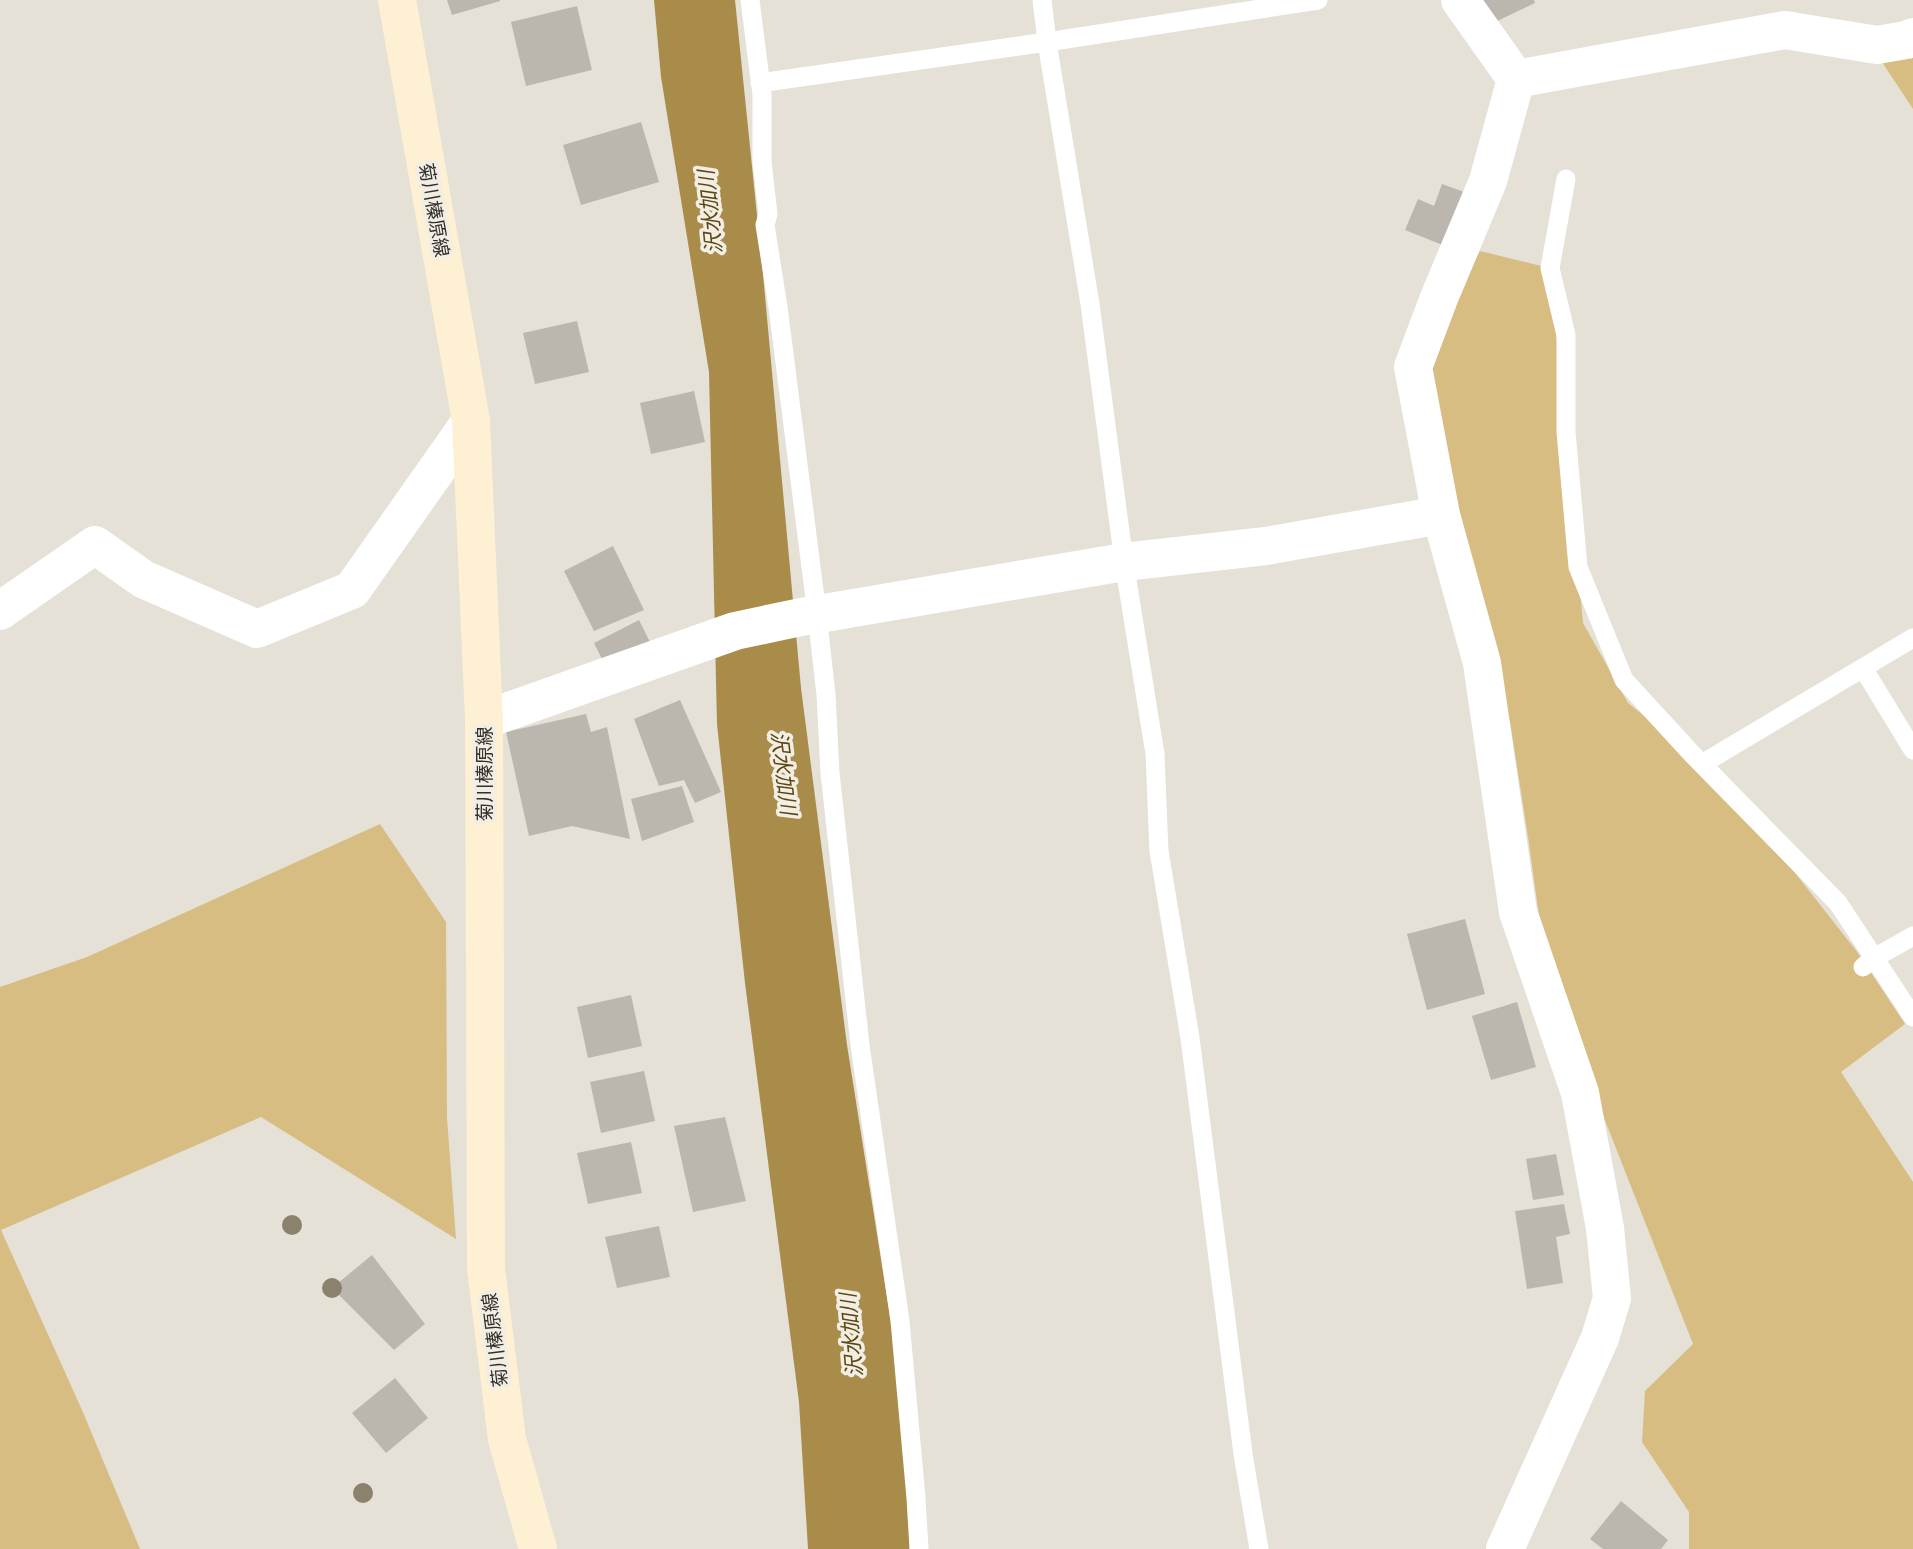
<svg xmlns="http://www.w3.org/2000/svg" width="1913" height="1549" viewBox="0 0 1913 1549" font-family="Rubik,'Noto Sans JP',sans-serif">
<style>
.green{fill:#d8bd83}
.water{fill:#a98b4a}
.building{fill:#bbb7ae}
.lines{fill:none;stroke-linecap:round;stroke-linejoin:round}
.lane{stroke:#fff;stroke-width:19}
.street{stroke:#fff;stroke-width:38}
.secondary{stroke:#fef0d2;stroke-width:38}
.tree{fill:#8b826d}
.labels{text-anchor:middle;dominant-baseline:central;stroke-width:7;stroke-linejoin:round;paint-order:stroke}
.street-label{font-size:19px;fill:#32302d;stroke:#f2eee4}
.water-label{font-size:21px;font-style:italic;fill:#5c4713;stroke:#f2eee4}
</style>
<rect width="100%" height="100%" fill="#e5e1d7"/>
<!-- green -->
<path class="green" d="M 1913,54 L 1913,109 L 1882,62 Z
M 1480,251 L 1550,268 L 1583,623 L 1628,703 L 1693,755 L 1740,803 L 1858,953 L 1905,1024 L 1841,1072 L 1913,1182 L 1913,1549 L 1689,1549 L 1689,1512 L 1642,1442 L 1645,1391 L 1693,1344 L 1547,973 L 1528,837 L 1510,722 L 1418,384 L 1445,311 Z
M 380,824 L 446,922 L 447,1118 L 456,1239 L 261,1117 L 1,1230 L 82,1410 L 140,1549 L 0,1549 L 0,987 L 87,957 Z"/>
<!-- water -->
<path class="water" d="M 654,0 L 735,0 L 763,274 L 801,688 L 847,1045 L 900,1379 L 910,1549 L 808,1549 L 799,1402 L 745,983 L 717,724 L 709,372 L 661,77 Z"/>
<!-- building -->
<path class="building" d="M 447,0 L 500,0 L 500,1 L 452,15 Z
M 1475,0 L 1534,0 L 1535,3 L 1489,25 Z
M 577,6 L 592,70 L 526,86 L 511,22 Z
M 641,122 L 659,182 L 581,205 L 563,145 Z
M 1442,184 L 1467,193 L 1445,246 L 1405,230 L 1418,199 L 1434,206 Z
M 577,321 L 589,372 L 535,384 L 523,333 Z
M 694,391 L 705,442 L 651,454 L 640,403 Z
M 613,546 L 644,610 L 594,631 L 564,571 Z
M 639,620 L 651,644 L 606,667 L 594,643 Z
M 680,700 L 721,792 L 695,803 L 684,780 L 659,786 L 634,719 Z
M 586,714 L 591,732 L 607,727 L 630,839 L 572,826 L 529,836 L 506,732 Z
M 682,786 L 694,822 L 642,841 L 631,799 Z
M 1465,919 L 1485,994 L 1427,1010 L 1407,934 Z
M 631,995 L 642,1046 L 588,1058 L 577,1007 Z
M 1517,1002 L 1536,1067 L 1491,1080 L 1472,1016 Z
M 644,1071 L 655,1121 L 601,1133 L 590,1082 Z
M 725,1117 L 746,1201 L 693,1212 L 674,1126 Z
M 631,1142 L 642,1193 L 588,1204 L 577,1153 Z
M 1556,1154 L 1564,1195 L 1533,1200 L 1526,1159 Z
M 1564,1204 L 1570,1234 L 1556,1237 L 1563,1283 L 1527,1289 L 1515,1211 Z
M 659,1226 L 670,1277 L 617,1288 L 605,1237 Z
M 372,1255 L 425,1324 L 394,1350 L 332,1288 Z
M 395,1378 L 428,1418 L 386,1453 L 352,1413 Z
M 1621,1501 L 1668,1540 L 1661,1549 L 1603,1549 L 1590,1539 Z"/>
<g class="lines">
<!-- lane -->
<path class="lane" d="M 750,0 L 762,95 L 762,162 L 768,214 L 765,225 L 778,307 L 817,614 L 826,695 L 830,773 L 860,1045 L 900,1321 L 916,1498 L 919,1549
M 1042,0 L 1047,42 L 1090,304 L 1124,562 L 1155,754 L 1159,851 L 1190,1038 L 1243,1454 L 1259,1549
M 760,83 L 1047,42 L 1318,0
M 1566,179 L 1550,268 L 1566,335 L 1566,432 L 1578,567 L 1624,680 L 1693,755 L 1838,903 L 1913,1017
M 1863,668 L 1913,750
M 1702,764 L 1913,638
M 1863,967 L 1874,958 L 1913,936"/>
<!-- street -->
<path class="street" d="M 1460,0 L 1516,79 L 1488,181 L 1439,298 L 1413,367 L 1441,515 L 1482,663 L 1518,912 L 1580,1093 L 1605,1228 L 1612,1298 L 1600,1338 L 1505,1549
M 1516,79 L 1785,30 L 1877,45 L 1906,40 L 1913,37
M 0,611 L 95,545 L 143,579 L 257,629 L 352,590 L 471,421
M 484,720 L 735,631 L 801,617 L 1124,562 L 1266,546 L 1441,515"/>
<!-- secondary -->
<path class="secondary" d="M 397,0 L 471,421 L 484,720 L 486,1269 L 507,1439 L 538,1549"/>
</g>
<!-- trees -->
<g class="tree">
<circle cx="292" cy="1225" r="10"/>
<circle cx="332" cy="1288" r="10"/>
<circle cx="363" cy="1493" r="10"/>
</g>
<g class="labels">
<!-- street labels -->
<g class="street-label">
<text transform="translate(434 210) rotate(80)">菊川榛原線</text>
<text transform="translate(484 774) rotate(-90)">菊川榛原線</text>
<text transform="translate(495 1340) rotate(-97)">菊川榛原線</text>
</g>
<!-- water labels -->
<g class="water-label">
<text transform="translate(710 212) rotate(-96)">沢水加川</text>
<text transform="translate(784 773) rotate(83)">沢水加川</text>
<text transform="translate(851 1335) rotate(-95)">沢水加川</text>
</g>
</g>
</svg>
